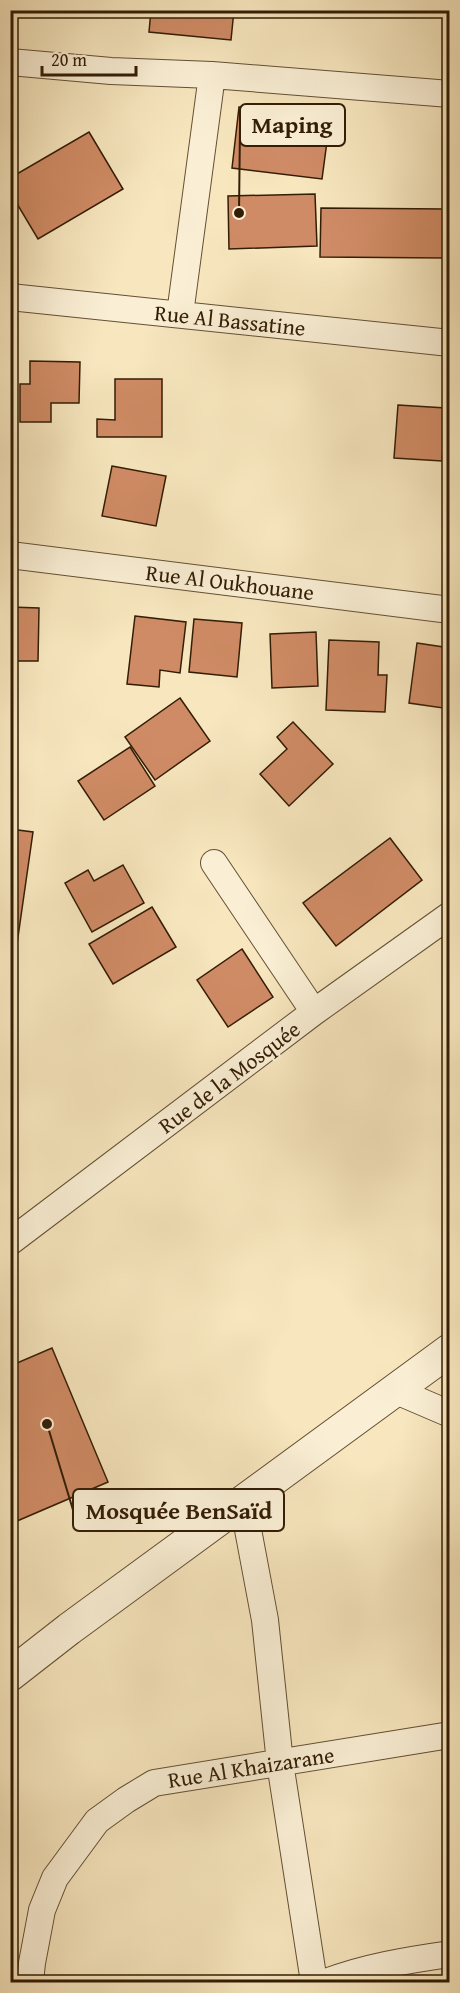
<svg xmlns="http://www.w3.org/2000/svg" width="460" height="1993" viewBox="0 0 460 1993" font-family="'Gentium Book Plus',serif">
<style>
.building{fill:#cf8b65;stroke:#331d05;stroke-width:1.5}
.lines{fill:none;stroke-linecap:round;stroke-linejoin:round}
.minor-casing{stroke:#644f33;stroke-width:28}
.tertiary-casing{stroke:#644f33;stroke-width:34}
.minor{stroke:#faefd5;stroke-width:26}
.tertiary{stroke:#faefd5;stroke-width:32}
.labels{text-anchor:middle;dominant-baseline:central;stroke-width:4.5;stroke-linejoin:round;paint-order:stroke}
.street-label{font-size:22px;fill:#331d05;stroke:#faefd5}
.leader{fill:none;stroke:#331d05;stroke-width:2}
.callout-dot{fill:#331d05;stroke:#faefd5;stroke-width:2}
.callout{fill:#faefd5;stroke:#331d05;stroke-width:2}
.callout-label{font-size:24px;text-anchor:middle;font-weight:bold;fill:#331d05}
</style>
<rect width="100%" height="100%" fill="#f7e6be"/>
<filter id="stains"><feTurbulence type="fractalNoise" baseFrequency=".00333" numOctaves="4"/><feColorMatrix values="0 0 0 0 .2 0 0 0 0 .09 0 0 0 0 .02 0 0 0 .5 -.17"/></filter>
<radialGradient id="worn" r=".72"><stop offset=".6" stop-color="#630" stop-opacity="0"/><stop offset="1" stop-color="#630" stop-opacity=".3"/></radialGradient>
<!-- building -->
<path class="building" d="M 151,10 L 234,10 L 231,40 L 149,32 Z
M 239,107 L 330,119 L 322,179 L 232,168 Z
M 89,132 L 123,189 L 38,239 L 10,192 L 10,178 Z
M 315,194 L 317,246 L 229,249 L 228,196 Z
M 321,208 L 447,209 L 446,258 L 320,257 Z
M 30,361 L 80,362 L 79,403 L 51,403 L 51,422 L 20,422 L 20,384 L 30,384 Z
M 115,379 L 162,379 L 162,437 L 97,437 L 97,419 L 115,420 Z
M 398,405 L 446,408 L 442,461 L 394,458 Z
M 112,466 L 166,476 L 156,526 L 102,516 Z
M 10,607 L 39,608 L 38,661 L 10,661 Z
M 135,616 L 186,622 L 180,673 L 160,670 L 159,687 L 127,684 Z
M 194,619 L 242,623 L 237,677 L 189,672 Z
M 316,632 L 318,686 L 272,688 L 270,634 Z
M 329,640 L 379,642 L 378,675 L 387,675 L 385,712 L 326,710 Z
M 417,643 L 450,648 L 450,709 L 409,703 Z
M 180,698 L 210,741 L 155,780 L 125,737 Z
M 293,722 L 333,764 L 289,806 L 260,774 L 287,749 L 277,737 Z
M 130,747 L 155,786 L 104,820 L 78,781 Z
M 10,829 L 33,832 L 17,944 L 10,943 Z
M 390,838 L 422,880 L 336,946 L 303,903 Z
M 123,865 L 144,903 L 92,932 L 65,883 L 88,870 L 94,881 Z
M 152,907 L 176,947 L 113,984 L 89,944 Z
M 242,949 L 273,997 L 228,1027 L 197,980 Z
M 52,1348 L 108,1482 L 10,1524 L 10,1366 Z"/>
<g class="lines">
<defs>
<path id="minor" d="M 10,62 L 111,71 L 212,75 L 450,94
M 10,297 L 450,343
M 180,314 L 212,75
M 10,555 L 450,610
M 214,863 L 314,1012
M 10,1242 L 314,1012 L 450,915
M 394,1390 L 450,1414
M 243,1503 L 265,1620 L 280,1763 L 314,1982
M 30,1982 L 32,1963 L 42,1910 L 55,1878 L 97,1821 L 126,1800 L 154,1783 L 450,1735
M 326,1982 C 365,1967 408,1960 450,1954"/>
<path id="tertiary" d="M 10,1675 L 69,1629 L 450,1350"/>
</defs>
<!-- minor casing -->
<use href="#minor" class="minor-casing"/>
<!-- tertiary casing -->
<use href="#tertiary" class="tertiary-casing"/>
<!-- minor -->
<use href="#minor" class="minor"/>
<!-- tertiary -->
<use href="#tertiary" class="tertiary"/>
</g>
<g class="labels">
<!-- street labels -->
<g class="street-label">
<text transform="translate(230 320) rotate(6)">Rue Al Bassatine</text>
<text transform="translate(230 582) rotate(7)">Rue Al Oukhouane</text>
<text transform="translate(229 1077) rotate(-37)">Rue de la Mosquée</text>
<text transform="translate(251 1767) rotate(-9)">Rue Al Khaizarane</text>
</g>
</g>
<!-- callouts -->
<path class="leader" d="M239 213L240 125M47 1424L73 1510"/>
<g class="callout-dot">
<circle cx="239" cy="213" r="6"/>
<circle cx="47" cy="1424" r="6"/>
</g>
<g class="callout">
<rect x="240" y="104" width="105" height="42" rx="6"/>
<rect x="73" y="1489" width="211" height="42" rx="6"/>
</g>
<g class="callout-label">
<text x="292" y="133">Maping</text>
<text x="179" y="1519">Mosquée BenSaïd</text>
</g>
<!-- margin -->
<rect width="460" height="1993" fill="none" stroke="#f7e6be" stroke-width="36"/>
<rect x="12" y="12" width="436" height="1969" fill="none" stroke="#331d05" stroke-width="3"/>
<rect x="18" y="18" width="424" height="1957" fill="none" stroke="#331d05" stroke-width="1.5"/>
<!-- scale -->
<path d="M42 66v9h94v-9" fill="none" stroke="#331d05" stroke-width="3"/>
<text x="51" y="66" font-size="18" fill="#331d05" stroke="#faefd5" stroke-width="4.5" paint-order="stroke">20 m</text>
<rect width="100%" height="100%" filter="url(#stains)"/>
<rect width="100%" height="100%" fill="url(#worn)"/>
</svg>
